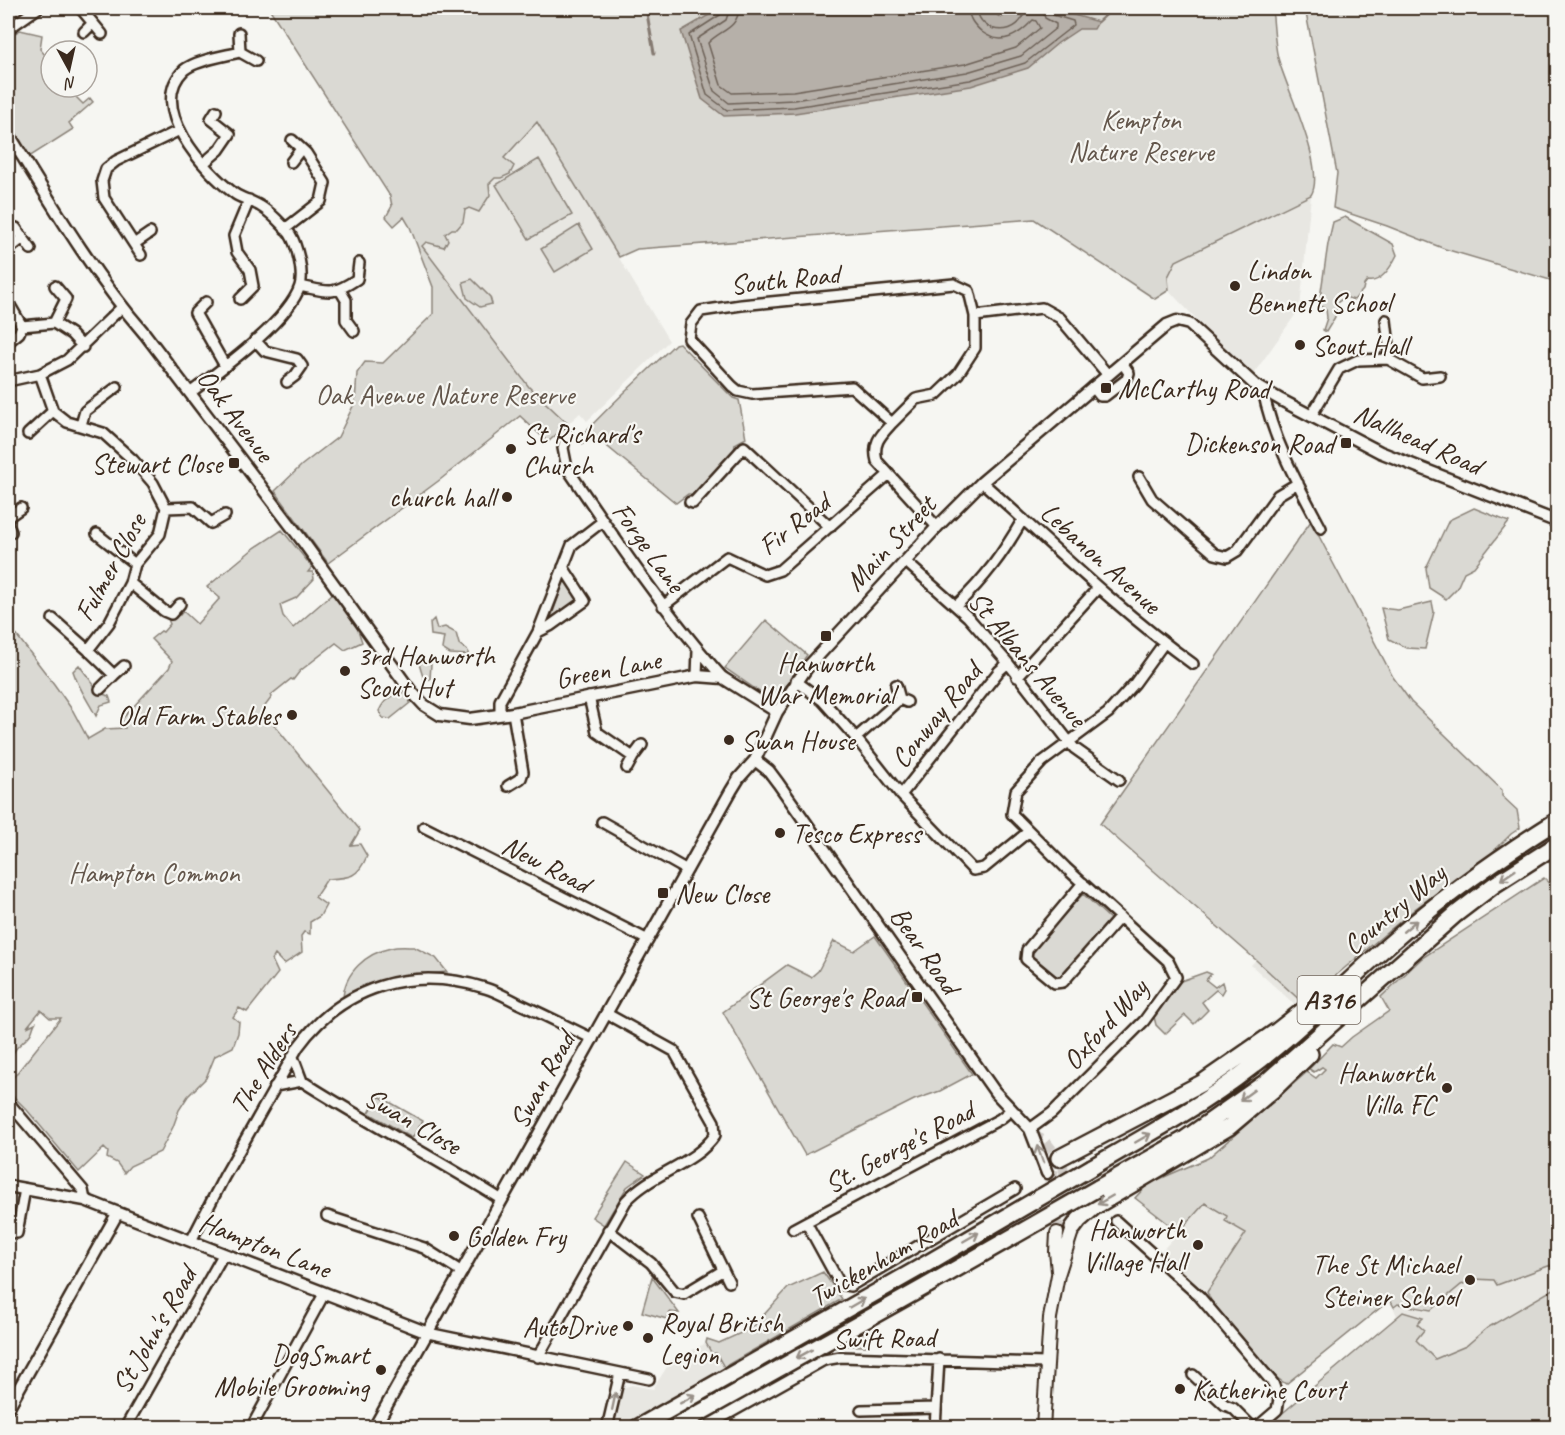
<svg xmlns="http://www.w3.org/2000/svg" width="1565" height="1435" viewBox="0 0 1565 1435" font-family="Caveat,sans-serif">
<style>
.built{fill:#e8e7e2}
.green{fill:#dad9d3;stroke:#8a8278;stroke-width:1.5}
.water{fill:#b6b0a9;stroke:#857a71;stroke-width:1.5}
.lines{fill:none;stroke-linecap:round;stroke-linejoin:round}
.shore{stroke:#6c6056;stroke-width:1.5}
.stream{stroke:#857a71;stroke-width:3}
.tertiary-tunnel{stroke:#d1cdc8;stroke-width:10;stroke-dasharray:10 5;stroke-linecap:butt}
.secondary-tunnel{stroke:#d1cdc8;stroke-width:12;stroke-dasharray:12 6;stroke-linecap:butt}
.minor-casing{stroke:#3b2a1e;stroke-width:14}
.tertiary-casing{stroke:#3b2a1e;stroke-width:15}
.secondary-casing{stroke:#3b2a1e;stroke-width:16}
.trunk-casing{stroke:#3b2a1e;stroke-width:20}
.minor{stroke:#f6f6f2;stroke-width:9}
.tertiary{stroke:#f6f6f2;stroke-width:10}
.secondary{stroke:#f6f6f2;stroke-width:12}
.trunk{stroke:#f6f6f2;stroke-width:15}
.trunk-bridge-casing{stroke:#3b2a1e;stroke-width:20;stroke-linecap:butt}
.trunk-bridge{stroke:#f6f6f2;stroke-width:15}
.oneway{stroke:#989088}
.poi-dot{fill:#3b2a1e;stroke:#f6f6f2;stroke-width:2}
.labels{text-anchor:middle;dominant-baseline:central;stroke-width:4.5;stroke-linejoin:round;paint-order:stroke}
.shield{fill:#f6f6f2;stroke:#73675e;stroke-width:1.5}
.shield-label{font-size:27px;font-weight:bold;fill:#3b2a1e}
.park-label{font-size:28px;fill:#63564b;stroke:#f6f6f2}
.poi-label{font-size:28px;fill:#3b2a1e;stroke:#f6f6f2;text-anchor:start}
.street-label{font-size:28px;fill:#3b2a1e;stroke:#f6f6f2}
</style>
<rect width="100%" height="100%" fill="#f6f6f2"/>
<filter id="ink" filterUnits="userSpaceOnUse"><feTurbulence type="fractalNoise" baseFrequency=".0167" numOctaves="2"/><feDisplacementMap in="SourceGraphic" scale="12" xChannelSelector="R" yChannelSelector="G"/><feConvolveMatrix kernelMatrix="1 2 1 2 8 2 1 2 1" color-interpolation-filters="sRGB"/></filter>
<g filter="url(#ink)">
<!-- built -->
<path class="built" d="M 537,122 L 669,341 L 587,421 L 580,413 L 568,424 L 529,387 L 422,246 Z
M 1311,195 L 1300,308 L 1252,376 L 1175,297 L 1169,290 L 1168,277 L 1176,261 Z
M 1256,960 L 1299,999 L 1294,1004 L 1251,965 Z
M 1205,1203 L 1227,1216 L 1225,1221 L 1247,1233 L 1207,1292 L 1159,1254 Z
M 1558,1252 L 1557,1292 L 1454,1370 L 1413,1352 L 1390,1300 Z
M 706,1343 L 712,1354 L 716,1353 L 724,1367 L 619,1427 L 615,1428 L 622,1388 L 632,1385 L 653,1389 L 670,1362 Z"/>
<!-- green -->
<path class="green" d="M 269,8 L 1272,8 C 1274,24 1274,42 1278,58 C 1286,88 1327,169 1311,195 L 1176,261 L 1168,277 L 1169,290 L 1155,299 L 1034,219 L 637,249 L 619,257 L 537,122 L 504,158 L 514,166 L 510,174 L 501,178 L 495,178 L 489,184 L 490,195 L 479,212 L 469,208 L 465,210 L 463,222 L 457,229 L 452,229 L 445,234 L 448,240 L 444,247 L 426,242 L 422,246 L 529,387 L 568,424 L 548,442 L 520,416 L 441,479 L 328,563 L 275,491 L 302,465 L 338,437 L 355,402 L 357,373 L 365,362 L 383,363 L 433,314 L 433,287 L 410,227 L 404,217 L 394,226 L 386,217 L 392,206 L 390,196 Z
M 1305,8 L 1557,8 L 1557,282 L 1445,249 L 1387,226 L 1333,208 L 1337,173 Z
M 20,30 L 42,35 L 40,49 L 51,62 L 51,87 L 69,87 L 69,90 L 83,104 L 90,98 L 93,102 L 69,123 L 73,129 L 26,159 L 8,124 L 8,37 Z
M 539,159 L 572,215 L 529,239 L 496,185 Z
M 1345,217 L 1393,244 L 1397,255 C 1391,267 1381,284 1367,281 L 1364,285 L 1363,290 L 1354,300 L 1345,297 L 1337,303 L 1335,317 L 1326,332 L 1323,330 L 1327,318 L 1326,309 L 1319,305 L 1328,244 L 1333,222 Z
M 579,225 L 593,249 L 555,272 L 541,249 Z
M 472,279 L 490,297 L 492,304 L 480,307 L 467,298 L 463,282 Z
M 679,343 L 733,398 L 739,400 L 746,438 L 735,444 L 734,453 L 697,494 L 688,494 L 676,503 L 592,434 L 583,444 L 578,440 C 608,406 642,377 675,344 Z
M 1474,508 L 1509,522 L 1474,567 L 1464,572 L 1457,588 L 1446,599 L 1429,588 L 1426,568 L 1449,520 Z
M 1311,521 L 1393,677 L 1411,702 L 1502,790 L 1502,796 L 1517,810 L 1520,828 L 1511,834 L 1491,854 L 1416,908 L 1303,1003 L 1256,960 L 1100,824 Z
M 282,530 L 312,567 L 308,572 L 313,572 L 314,579 L 296,598 L 280,605 L 283,616 L 293,628 L 332,594 L 356,624 L 362,642 L 345,650 L 336,643 L 300,671 L 293,680 L 291,679 L 271,695 L 272,697 L 262,710 L 360,830 L 351,845 L 360,844 L 367,856 C 358,878 349,878 327,879 L 315,897 L 326,905 L 320,916 L 310,922 L 310,934 L 304,932 L 301,936 L 302,952 L 284,964 L 275,955 L 272,960 L 278,973 L 247,1012 L 239,1008 L 233,1017 L 239,1022 L 238,1033 L 233,1047 L 215,1056 L 206,1078 L 188,1096 L 179,1110 L 173,1127 L 160,1152 L 130,1166 L 124,1173 L 117,1163 L 107,1158 L 108,1152 L 104,1148 L 79,1172 L 27,1110 L 8,1091 L 8,1084 L 61,1018 L 50,1018 L 41,1010 L 27,1027 L 35,1023 C 33,1026 33,1030 31,1033 C 24,1044 12,1046 11,1062 L 8,1066 L 8,624 L 54,684 L 73,711 L 88,739 L 105,729 L 125,728 L 122,719 L 169,668 L 172,661 L 151,639 L 161,631 L 163,632 L 170,624 L 168,619 L 176,613 L 180,615 L 183,611 L 197,624 L 220,598 L 207,587 L 253,549 Z
M 564,581 L 577,593 L 578,602 L 556,617 L 552,615 Z
M 1432,602 L 1434,612 L 1425,649 L 1406,648 L 1389,639 L 1381,608 L 1398,610 Z
M 434,619 L 437,629 L 445,627 L 456,633 L 459,644 L 468,651 L 468,655 L 450,654 L 442,649 L 444,637 L 431,635 L 430,623 Z
M 766,620 L 807,655 L 774,702 L 725,668 Z
M 424,661 L 431,664 L 430,679 L 424,680 L 419,664 Z
M 79,665 L 100,693 L 109,696 L 111,702 L 101,705 L 96,716 C 88,701 78,687 73,671 Z
M 405,692 L 409,696 L 410,703 L 390,719 L 383,718 L 379,711 C 384,700 393,693 405,692 Z
M 1544,878 C 1562,892 1557,903 1557,924 L 1555,925 L 1558,926 L 1557,1281 L 1551,1265 L 1497,1285 L 1494,1280 L 1474,1279 L 1461,1285 L 1431,1310 L 1398,1304 L 1394,1307 L 1390,1300 L 1286,1384 L 1277,1378 L 1211,1301 L 1207,1292 L 1246,1233 L 1225,1221 L 1227,1216 L 1205,1203 L 1179,1232 L 1135,1198 L 1148,1184 L 1208,1158 L 1307,1072 L 1316,1078 L 1325,1069 L 1322,1067 L 1314,1072 L 1309,1069 L 1333,1044 L 1341,1047 L 1352,1037 L 1389,1011 L 1381,997 L 1422,958 Z
M 1083,894 L 1110,919 L 1058,978 L 1029,953 Z
M 875,936 L 972,1074 L 940,1091 L 914,1100 L 805,1155 L 723,1012 L 787,965 L 811,977 L 818,971 L 834,941 L 854,951 Z
M 414,947 L 436,958 L 447,972 L 388,978 L 343,999 C 344,972 367,953 391,948 C 398,946 407,947 414,947 Z
M 1206,972 L 1211,974 L 1206,980 L 1215,987 L 1222,982 L 1224,989 L 1221,994 L 1216,990 L 1202,1002 L 1208,1010 L 1194,1024 L 1185,1015 L 1165,1034 L 1156,1025 L 1154,1017 L 1181,981 Z
M 379,1096 L 423,1121 L 412,1138 L 369,1113 Z
M 627,1162 L 645,1174 L 627,1187 L 604,1225 L 592,1217 Z
M 823,1272 L 842,1299 L 724,1367 L 716,1353 L 712,1354 L 706,1343 L 707,1339 L 719,1343 L 752,1328 L 788,1288 Z
M 652,1277 L 679,1313 L 670,1312 L 667,1319 L 642,1312 Z
M 1557,1287 L 1557,1427 L 1266,1427 L 1403,1312 L 1423,1318 L 1417,1324 L 1424,1330 L 1416,1340 L 1435,1359 L 1466,1346 L 1487,1328 Z
M 867,1327 L 866,1346 L 833,1345 Z"/>
<!-- water -->
<path class="water" d="M 721,8 L 988,8 L 1001,18 C 1006,14 1011,8 1017,8 C 1041,3 1076,16 1098,22 L 1094,29 L 1079,29 L 1058,43 L 1028,68 L 971,86 L 795,113 L 724,116 L 702,99 L 681,31 Z"/>
<g class="lines">
<!-- shore -->
<path class="shore" d="M 723,8 L 720,15 L 689,35 L 707,95 L 727,110 L 794,107 L 970,80 L 1025,63 L 1074,25 L 1073,21 L 1053,15 L 1050,8
M 730,8 L 726,20 L 697,39 L 714,91 L 729,103 L 794,100 L 967,72 L 1021,56 L 1056,28 L 1056,24 L 1045,18 L 1042,8
M 739,8 C 738,29 720,30 708,43 L 721,85 L 732,93 L 793,91 L 965,64 L 1016,48 L 1040,28 L 1036,21 L 1033,20 C 1019,35 1002,47 982,32 C 974,25 969,19 968,8
M 977,8 C 979,37 1023,37 1025,8"/>
<!-- stream -->
<path class="stream" d="M 646,8 L 654,53
M 1098,22 L 1113,8"/>
<!-- tertiary-tunnel -->
<path class="tertiary-tunnel" d="M 1033,1135 L 1045,1141 L 1059,1158
M 1063,1165 L 1072,1221"/>
<!-- secondary-tunnel -->
<path class="secondary-tunnel" d="M 1053,1169 L 1050,1179 L 1057,1215 L 1057,1233"/>
<defs>
<path id="minor" d="M 82,8 L 82,10 L 102,34
M 8,29 L 38,8
M 84,32 L 93,23
M 240,52 L 256,61
M 291,162 L 301,149
M 204,163 L 219,150 L 230,134 L 211,119 L 216,111
M 16,228 L 23,238
M 285,229 L 321,201 L 325,183 L 306,153 L 292,140
M 134,244 L 150,233
M 8,250 L 23,238 L 31,249
M 141,255 L 104,198 L 102,181 L 106,169 L 116,161 L 180,130
M 954,284 L 969,291 L 975,316 L 975,348 L 958,374 L 936,395 L 916,399 L 892,423 L 852,387 L 752,394 L 738,391 L 732,386 L 689,339 L 691,324 L 701,311 L 741,305 Z
M 300,286 C 329,292 331,296 357,279 L 359,263
M 340,290 L 346,300 L 346,320 L 354,331
M 240,299 L 253,286 L 250,270 L 237,252 L 234,236 L 249,200
M 8,302 L 22,326 L 54,323 L 71,334 L 83,347
M 206,302 L 195,313 L 225,366
M 975,316 L 1042,308 L 1060,318 L 1108,375
M 1386,320 L 1389,346 L 1388,359
M 54,323 L 66,299 L 55,286
M 255,340 L 265,351 L 297,359 L 302,366 L 295,376 L 287,382
M 8,342 L 19,333 L 22,326
M 40,374 L 53,411 L 67,422 L 103,433 L 133,460 L 153,483 L 166,508 L 160,534 L 135,564 L 130,583 L 109,623 L 88,650 L 53,619
M 8,381 L 40,374 L 67,360 L 121,308
M 1093,387 L 1100,396 L 1105,396 L 1127,379 L 1129,373 L 1123,364
M 1263,390 C 1272,438 1298,485 1321,528
M 190,393 C 219,371 289,321 300,286 C 304,273 297,245 290,234 C 283,225 269,211 260,206 C 252,201 243,199 235,194 C 204,171 146,107 184,70 C 196,60 225,56 240,52 L 239,33
M 1311,416 L 1339,369 L 1358,360 L 1388,359 L 1422,378 L 1440,376
M 892,423 C 881,435 872,443 877,461 L 937,527
M 81,425 L 85,411 L 117,387
M 567,433 L 563,448 L 567,468 C 616,540 665,613 723,678
M 28,434 L 53,411
M 1139,477 L 1152,499 L 1215,554 L 1227,557 L 1237,551 L 1278,495 L 1298,483
M 982,482 C 1051,544 1118,610 1193,664
M 690,502 L 693,503 L 744,447 L 830,527
M 166,508 L 193,507 L 211,523 L 225,515
M 8,517 L 21,508
M 8,525 L 11,532
M 97,534 L 135,564
M 906,562 L 968,617 L 1008,663 L 1074,748 L 1119,780
M 130,583 L 164,611 L 171,614 L 180,604
M 663,606 L 727,557 L 765,575 L 780,570 L 888,475
M 956,606 C 986,577 1002,555 1023,519
M 538,632 L 550,626 L 585,601 L 563,567
M 88,650 L 114,675 L 124,666
M 697,676 L 698,650
M 1017,677 L 1098,588
M 796,681 L 823,701 L 856,738 L 901,795 L 999,671 L 1008,663
M 896,685 L 900,699 L 907,702
M 100,689 L 114,675
M 589,697 L 597,732 L 633,757 L 627,768
M 500,714 L 500,701 L 538,632 L 572,545 L 603,521
M 856,738 L 900,699
M 633,757 L 642,745
M 508,786 L 521,778 L 523,772 L 513,713
M 901,795 L 973,870 L 984,868 L 1028,832
M 602,822 L 687,870
M 424,827 L 648,940
M 1083,883 L 1027,950 L 1026,959 L 1055,983 L 1063,982 L 1120,917
M 293,1057 L 302,1081
M 275,1086 L 302,1081 C 367,1123 436,1158 502,1200
M 8,1102 L 83,1190 L 85,1200
M 1011,1110 L 1000,1119 L 806,1222 L 840,1284 L 850,1286 L 1015,1189
M 1030,1129 L 1052,1113 L 1144,1021 L 1176,977 L 1168,961 L 1066,868 L 1012,814 L 1016,791 L 1042,762 L 1108,713 L 1135,683 L 1164,643
M 327,1216 L 424,1248 L 462,1272
M 698,1218 L 729,1282
M 1116,1221 L 1199,1296 L 1273,1383 L 1279,1399 L 1277,1410 L 1256,1428
M 793,1229 L 806,1222
M 608,1230 L 651,1263 L 675,1292 L 684,1294 L 722,1271
M 8,1232 L 17,1233 L 25,1189
M 191,1241 L 224,1177 L 298,1047 C 343,985 413,966 485,988 C 496,991 508,998 518,1003 C 543,1014 568,1027 593,1039
M 428,1333 L 649,1379
M 538,1357 L 626,1201 C 652,1172 695,1165 715,1135 L 714,1122 L 674,1051 L 607,1014
M 1193,1375 L 1225,1405 L 1233,1408 L 1253,1428
M 861,1410 L 936,1408
M 125,1428 L 223,1255
M 251,1428 L 324,1294
M 607,1428 L 620,1373
M 703,1428 L 824,1360 L 841,1357 L 1046,1363
M 935,1428 L 939,1359"/>
<path id="tertiary" d="M 8,133 C 50,201 92,273 145,334 L 304,543 L 410,690 L 424,705 L 440,715 L 470,719 L 513,713 L 697,676 L 723,678 L 777,712
M 755,760 L 769,771 L 778,783 L 995,1092 L 1030,1129 L 1047,1173
M 8,1186 L 85,1200 L 428,1333
M 8,1408 L 117,1214
M 374,1428 L 731,791 L 739,778 L 755,760 L 777,712 L 806,669 L 937,527 L 982,482 L 1167,325 L 1177,321 L 1189,324 L 1255,385 L 1281,400 L 1380,452 L 1558,522"/>
<path id="secondary" d="M 1057,1233 L 1056,1252 L 1058,1271
M 1043,1428 L 1050,1318 L 1058,1275 L 1073,1228"/>
<path id="trunk" d="M 1059,1158 L 1202,1083 L 1277,1031 L 1310,1005
M 1092,1167 C 1146,1136 1201,1106 1250,1068 C 1301,1030 1344,983 1393,941 C 1444,896 1499,857 1558,820
M 1098,1188 L 1185,1139 L 1266,1082 L 1456,914 L 1494,885 L 1558,844
M 1073,1228 L 1079,1220 L 1094,1207 L 1229,1127 L 1274,1089 L 1310,1054
M 637,1428 L 921,1267
M 673,1428 L 928,1285"/>
</defs>
<!-- minor casing -->
<use href="#minor" class="minor-casing"/>
<!-- tertiary casing -->
<use href="#tertiary" class="tertiary-casing"/>
<!-- secondary casing -->
<use href="#secondary" class="secondary-casing"/>
<!-- trunk casing -->
<use href="#trunk" class="trunk-casing"/>
<!-- minor -->
<use href="#minor" class="minor"/>
<!-- tertiary -->
<use href="#tertiary" class="tertiary"/>
<!-- secondary -->
<use href="#secondary" class="secondary"/>
<!-- trunk -->
<use href="#trunk" class="trunk"/>
<defs>
<path id="trunk-bridge" d="M 921,1267 L 1092,1167
M 928,1285 L 1098,1188"/>
</defs>
<!-- trunk-bridge casing -->
<use href="#trunk-bridge" class="trunk-bridge-casing"/>
<!-- trunk-bridge -->
<use href="#trunk-bridge" class="trunk-bridge"/>
</g>
<!-- one-way arrows -->
<defs><path id="oneway-shaft" d="M-6 0H5M1.5-3L5.5 0L1.5 3" fill="none" stroke-width="1.6" stroke-linecap="round" stroke-linejoin="round" transform="scale(1.5)"/></defs>
<g class="oneway">
<use href="#oneway-shaft" transform="translate(1508 875) rotate(146)"/>
<use href="#oneway-shaft" transform="translate(1410 926) rotate(-40)"/>
<use href="#oneway-shaft" transform="translate(1247 1095) rotate(144)"/>
<use href="#oneway-shaft" transform="translate(1143 1138) rotate(-30)"/>
<use href="#oneway-shaft" transform="translate(1040 1154) rotate(-110)"/>
<use href="#oneway-shaft" transform="translate(1105 1200) rotate(150)"/>
<use href="#oneway-shaft" transform="translate(971 1237) rotate(-30)"/>
<use href="#oneway-shaft" transform="translate(857 1303) rotate(-30)"/>
<use href="#oneway-shaft" transform="translate(804 1354) rotate(151)"/>
<use href="#oneway-shaft" transform="translate(688 1399) rotate(-29)"/>
<use href="#oneway-shaft" transform="translate(614 1401) rotate(-78)"/>
</g>
</g>
<!-- markers -->
<g class="poi-dot">
<circle cx="1235" cy="286" r="6"/>
<circle cx="1300" cy="345" r="6"/>
<rect x="1100" y="382" width="12" height="12" rx="3"/>
<rect x="1340" y="437" width="12" height="12" rx="3"/>
<circle cx="511" cy="449" r="6"/>
<rect x="228" y="457" width="12" height="12" rx="3"/>
<circle cx="507" cy="497" r="6"/>
<rect x="820" y="630" width="12" height="12" rx="3"/>
<circle cx="345" cy="671" r="6"/>
<circle cx="292" cy="715" r="6"/>
<circle cx="729" cy="740" r="6"/>
<circle cx="780" cy="833" r="6"/>
<rect x="657" y="887" width="12" height="12" rx="3"/>
<rect x="911" y="991" width="12" height="12" rx="3"/>
<circle cx="1447" cy="1088" r="6"/>
<circle cx="454" cy="1236" r="6"/>
<circle cx="1198" cy="1245" r="6"/>
<circle cx="1470" cy="1280" r="6"/>
<circle cx="628" cy="1326" r="6"/>
<circle cx="648" cy="1338" r="6"/>
<circle cx="381" cy="1370" r="6"/>
<circle cx="1180" cy="1389" r="6"/>
</g>
<g class="labels">
<!-- shield labels -->
<rect class="shield" x="1297.5" y="976" width="63" height="48" rx="4.5"/>
<g class="shield-label">
<text x="1329" y="1000">A316</text>
</g>
<!-- park labels -->
<g class="park-label">
<text x="1141" y="119">Kempton<tspan x="1141" dy="32">Nature Reserve</tspan></text>
<text x="445" y="394">Oak Avenue Nature Reserve</text>
<text x="154" y="872">Hampton Common</text>
</g>
<!-- poi labels -->
<g class="poi-label">
<text x="1247" y="270">Lindon<tspan x="1247" dy="32">Bennett School</tspan></text>
<text x="1312" y="345">Scout Hall</text>
<text x="1118" y="388">McCarthy Road</text>
<text x="523" y="433">St Richard's<tspan x="523" dy="32">Church</tspan></text>
<text x="1334" y="443" text-anchor="end">Dickenson Road</text>
<text x="222" y="463" text-anchor="end">Stewart Close</text>
<text x="495" y="497" text-anchor="end">church hall</text>
<text x="357" y="655">3rd Hanworth<tspan x="357" dy="32">Scout Hut</tspan></text>
<text x="826" y="662" text-anchor="middle">Hanworth<tspan x="826" dy="32">War Memorial</tspan></text>
<text x="280" y="715" text-anchor="end">Old Farm Stables</text>
<text x="741" y="740">Swan House</text>
<text x="792" y="833">Tesco Express</text>
<text x="675" y="893">New Close</text>
<text x="905" y="997" text-anchor="end">St George's Road</text>
<text x="1435" y="1072" text-anchor="end">Hanworth<tspan x="1435" dy="32">Villa FC</tspan></text>
<text x="1186" y="1229" text-anchor="end">Hanworth<tspan x="1186" dy="32">Village Hall</tspan></text>
<text x="466" y="1236">Golden Fry</text>
<text x="1458" y="1264" text-anchor="end">The St Michael<tspan x="1458" dy="32">Steiner School</tspan></text>
<text x="660" y="1322">Royal British<tspan x="660" dy="32">Legion</tspan></text>
<text x="616" y="1326" text-anchor="end">AutoDrive</text>
<text x="369" y="1354" text-anchor="end">DogSmart<tspan x="369" dy="32">Mobile Grooming</tspan></text>
<text x="1192" y="1389">Katherine Court</text>
</g>
<!-- street labels -->
<g class="street-label">
<text transform="translate(785 279) rotate(-6)">South Road</text>
<text transform="translate(236 415) rotate(53)">Oak Avenue</text>
<text transform="translate(1418 439) rotate(24)">Nallhead Road</text>
<text transform="translate(794 524) rotate(-38)">Fir Road</text>
<text transform="translate(890 543) rotate(-47)">Main Street</text>
<text transform="translate(649 547) rotate(54)">Forge Lane</text>
<text transform="translate(1101 558) rotate(42)">Lebanon Avenue</text>
<text transform="translate(110 567) rotate(-61)">Fulmer Close</text>
<text transform="translate(1028 659) rotate(50)">St Albans Avenue</text>
<text transform="translate(608 669) rotate(-11)">Green Lane</text>
<text transform="translate(936 715) rotate(-51)">Conway Road</text>
<text transform="translate(546 864) rotate(27)">New Road</text>
<text transform="translate(1394 909) rotate(-40)">Country Way</text>
<text transform="translate(925 950) rotate(55)">Bear Road</text>
<text transform="translate(1105 1024) rotate(-48)">Oxford Way</text>
<text transform="translate(263 1068) rotate(-58)">The Alders</text>
<text transform="translate(542 1080) rotate(-61)">Swan Road</text>
<text transform="translate(413 1121) rotate(30)">Swan Close</text>
<text transform="translate(899 1147) rotate(-28)">St. George's Road</text>
<text transform="translate(265 1245) rotate(21)">Hampton Lane</text>
<text transform="translate(883 1258) rotate(-30)">Twickenham Road</text>
<text transform="translate(154 1330) rotate(-60)">St John's Road</text>
<text transform="translate(884 1338) rotate(-1)">Swift Road</text>
</g>
</g>
<!-- margin -->
<rect width="1565" height="1435" fill="none" stroke="#f6f6f2" stroke-width="30"/>
<rect x="15" y="15" width="1535" height="1405" fill="none" stroke="#3b2a1e" stroke-width="2" filter="url(#ink)"/>
<!-- north arrow -->
<g transform="translate(69 69) rotate(172)"><circle r="28" fill="#f6f6f2" stroke="#aba49d" stroke-width="1.5"/>
<path d="M0-4.5L10 22L0 15L-10 22Z" fill="#3b2a1e"/>
<text y="-9" font-size="16" font-weight="bold" text-anchor="middle" fill="#3b2a1e">N</text>
</g>
</svg>
